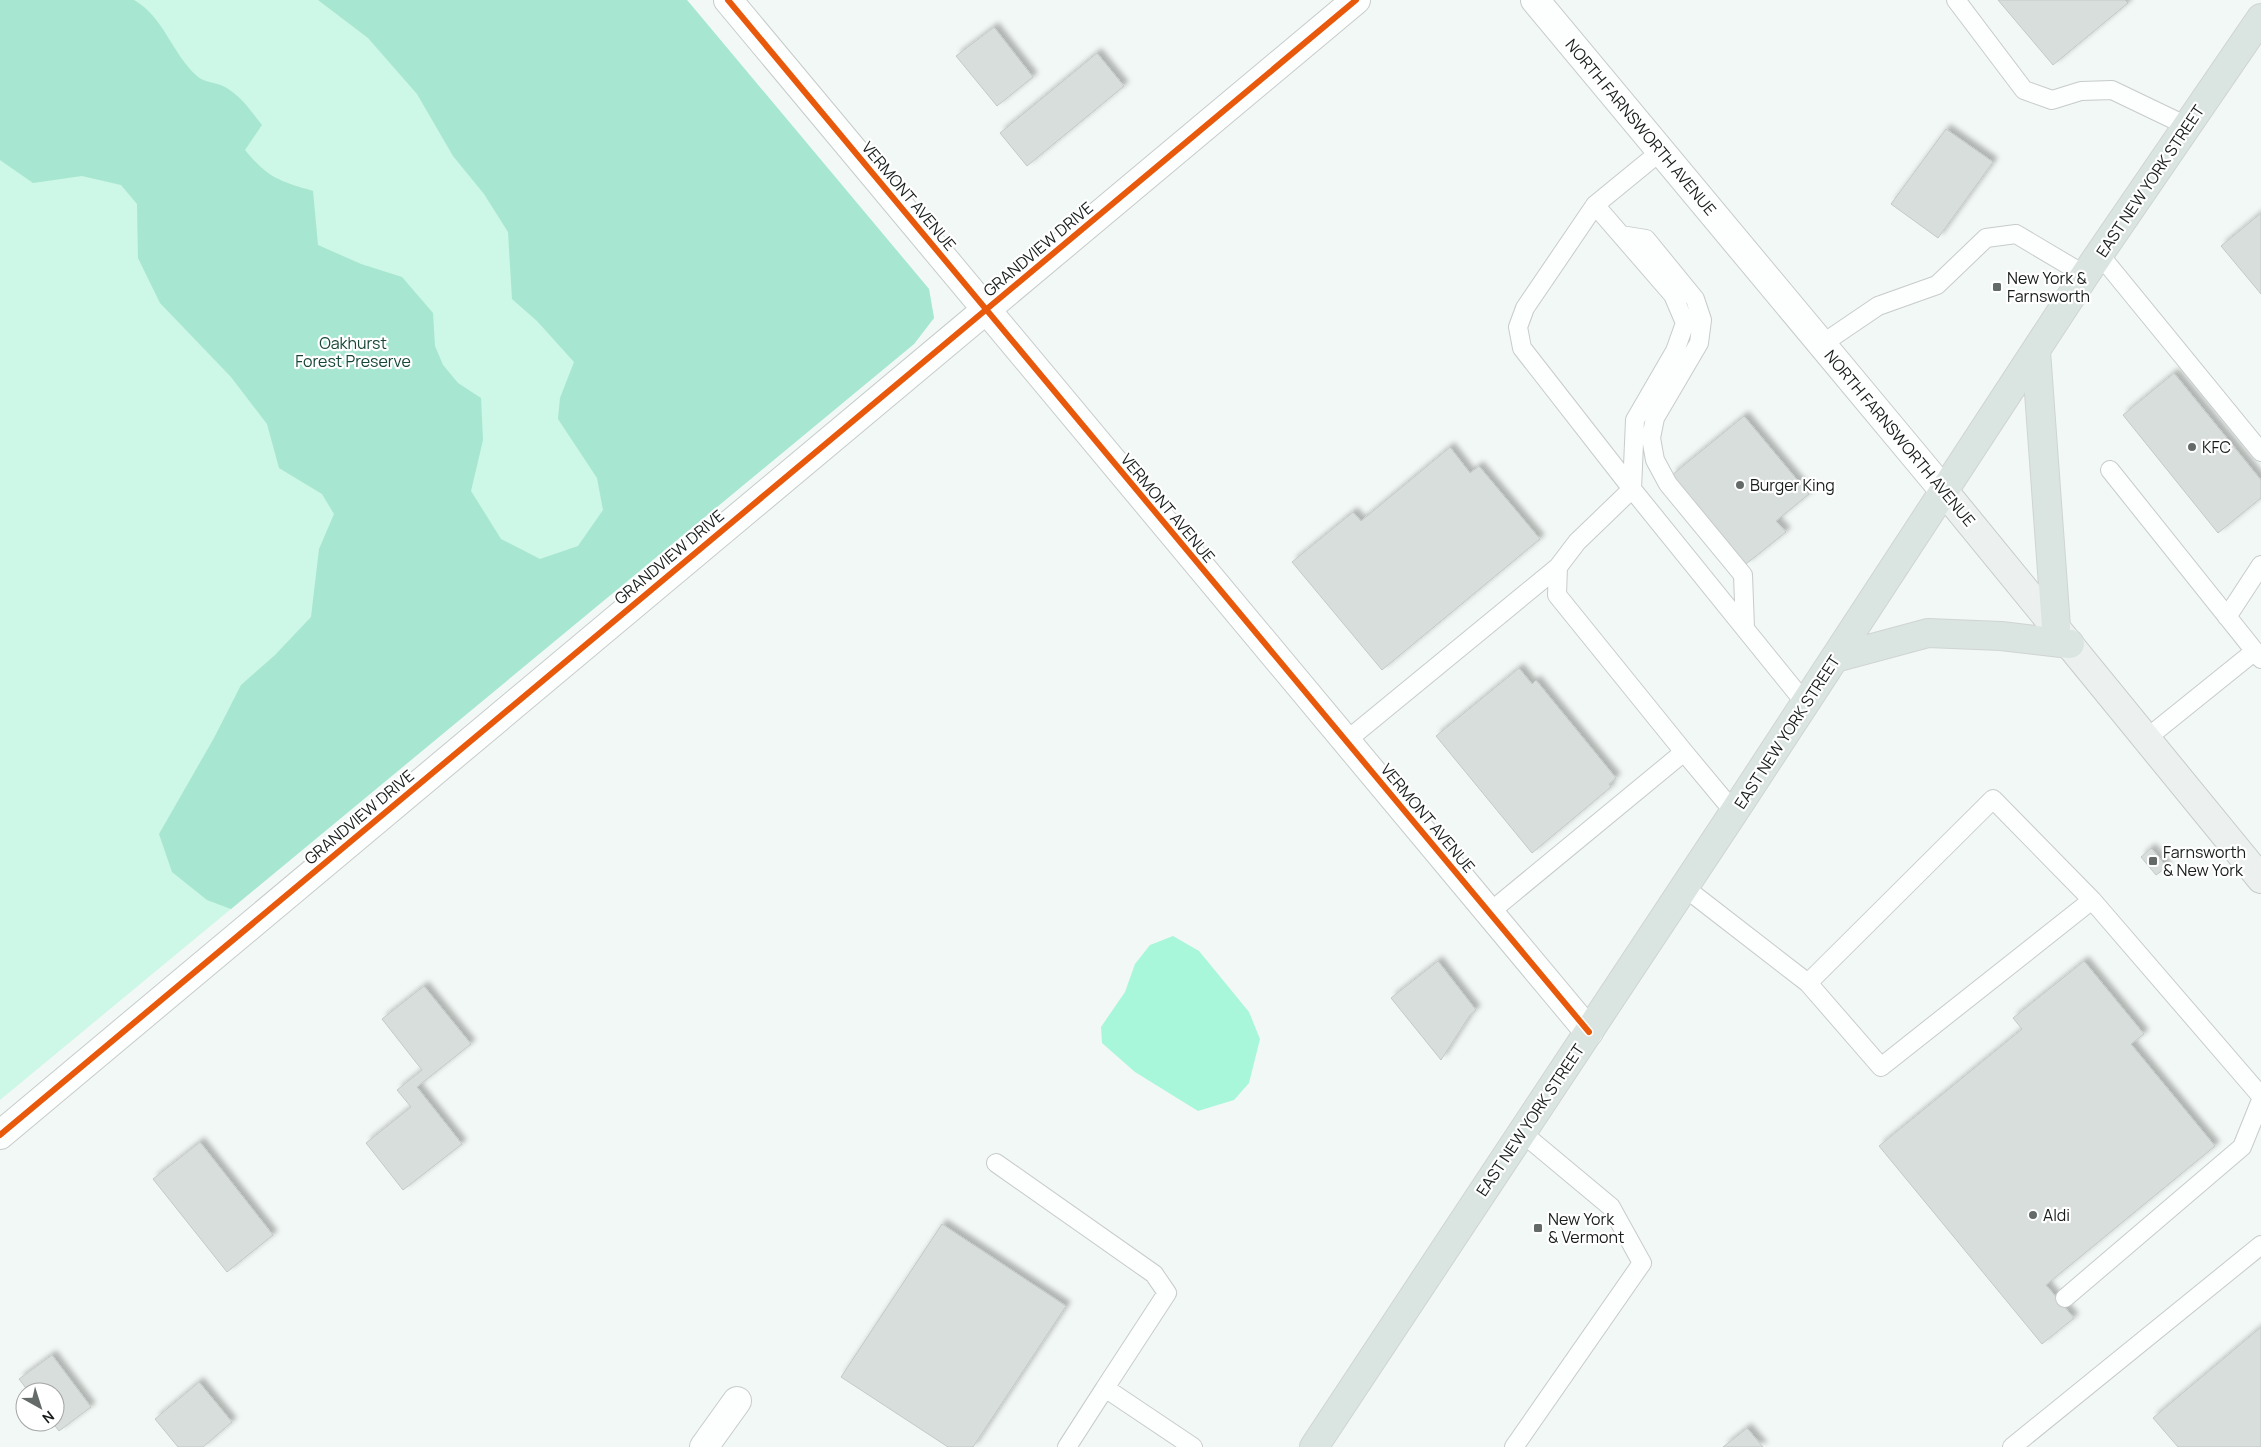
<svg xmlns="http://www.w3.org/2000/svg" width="2261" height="1447" viewBox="0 0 2261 1447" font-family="Manrope,sans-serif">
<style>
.green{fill:#cdf7e6}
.forest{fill:#a7e6d0}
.water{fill:#a8f7da}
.building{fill:#d8dedb;stroke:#c3c9c6;filter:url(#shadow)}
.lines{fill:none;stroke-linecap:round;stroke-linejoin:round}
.service-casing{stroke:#c7ccca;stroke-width:20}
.minor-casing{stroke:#c7ccca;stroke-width:30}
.tertiary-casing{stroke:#c7ccca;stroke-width:30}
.secondary-casing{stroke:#c7ccca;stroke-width:30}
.primary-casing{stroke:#d0d4d2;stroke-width:30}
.service{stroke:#fdfefe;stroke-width:18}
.minor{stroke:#fdfefe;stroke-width:28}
.tertiary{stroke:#fdfefe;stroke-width:28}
.secondary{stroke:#ecf1f0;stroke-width:28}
.primary{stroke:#dae5e1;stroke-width:28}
.cycleway-casing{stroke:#fff;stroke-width:9}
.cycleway{stroke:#e8590c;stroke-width:6}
.poi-dot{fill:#646a67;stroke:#fff;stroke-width:2}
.labels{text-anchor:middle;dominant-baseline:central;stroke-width:4.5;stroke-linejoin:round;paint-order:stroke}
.street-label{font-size:16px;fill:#181d1b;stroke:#fff}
.poi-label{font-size:16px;fill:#181d1b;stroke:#fff;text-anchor:start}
.park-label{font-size:16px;fill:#164636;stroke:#fff}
</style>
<defs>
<filter id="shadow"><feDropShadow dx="4.5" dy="-4.5" stdDeviation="2.5" flood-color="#0004"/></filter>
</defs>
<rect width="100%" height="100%" fill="#f2f8f5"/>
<!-- green -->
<path class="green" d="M 0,0 L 687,0 L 929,289 L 934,318 L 914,344 L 0,1100 Z"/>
<!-- forest -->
<path class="forest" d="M 0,0 L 134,0 C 164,17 172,54 197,76 C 204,83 217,82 225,87 C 241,96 251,111 262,125 L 245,150 C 268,178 279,181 313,191 L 318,245 L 361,264 L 402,277 L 433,313 L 435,346 L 443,365 L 458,383 L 481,398 L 483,440 L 471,491 L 501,539 L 540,559 L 578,546 L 603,510 L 597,478 L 558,419 L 560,398 L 574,362 L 537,321 L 512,299 L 508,232 L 484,194 L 453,156 L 417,94 L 368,38 L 318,0 L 687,0 L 929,289 L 934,318 L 914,344 L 231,909 L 207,900 L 172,872 L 159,834 L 214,738 L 241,685 L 275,655 L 311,617 L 319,549 L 334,514 L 322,494 L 279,468 L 267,424 L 231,377 L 160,303 L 138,258 L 137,204 L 121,185 L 82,176 L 33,183 L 0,160 Z"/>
<!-- water -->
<path class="water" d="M 1173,936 L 1199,951 L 1249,1012 L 1260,1039 L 1249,1083 L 1234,1100 L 1198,1111 L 1135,1072 L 1102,1043 L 1101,1027 L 1125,992 L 1135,964 L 1150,945 Z"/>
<!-- building -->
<path class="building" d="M 1998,0 L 2125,0 L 2128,3 L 2053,65 Z
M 994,27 L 1033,77 L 997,106 L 956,56 Z
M 1097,53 L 1124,86 L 1027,166 L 1000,133 Z
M 1946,129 L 1993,162 L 1938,238 L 1891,204 Z
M 2261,213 L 2261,294 L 2221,246 Z
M 2174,373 L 2261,480 L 2261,498 L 2218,533 L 2123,415 Z
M 1744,416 L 1809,494 L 1776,521 L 1786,532 L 1746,564 L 1672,475 Z
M 1450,447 L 1470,473 L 1479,466 L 1540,539 L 1382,670 L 1292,562 L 1353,512 L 1361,521 Z
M 1519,668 L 1532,684 L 1536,680 L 1616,778 L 1609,784 L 1611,787 L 1532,853 L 1436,736 Z
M 2151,848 L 2167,867 L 2156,875 L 2141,857 Z
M 1438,961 L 1476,1010 L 1470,1015 L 1441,1060 L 1391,998 Z
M 2084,961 L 2144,1034 L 2131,1044 L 2215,1146 L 2046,1285 L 2074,1318 L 2042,1344 L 1879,1146 L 2022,1029 L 2013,1018 Z
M 424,986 L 471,1044 L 417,1087 L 462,1144 L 403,1190 L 366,1143 L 411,1107 L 397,1090 L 422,1070 L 382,1019 Z
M 200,1142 L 273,1235 L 227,1272 L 153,1179 Z
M 942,1224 L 1066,1306 L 973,1447 L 948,1447 L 841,1377 Z
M 2261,1327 L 2261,1447 L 2178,1447 L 2153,1418 Z
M 52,1355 L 91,1407 L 59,1431 L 52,1422 L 55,1422 L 55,1392 L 29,1392 L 19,1379 Z
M 199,1382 L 232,1422 L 203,1447 L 178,1447 L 155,1419 Z
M 1747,1428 L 1763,1447 L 1723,1447 Z"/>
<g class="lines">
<defs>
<path id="service" d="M 1956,0 L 2024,90 L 2052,100 L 2081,91 L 2112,90 L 2187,126
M 1661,151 L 1595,205 L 1525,308 L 1518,327 L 1522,348 L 1632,489 L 1805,703
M 1595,205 L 1673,295 L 1685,323 L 1675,351 L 1635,420 L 1632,489 L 1577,542 L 1558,567 L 1557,595 L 1684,752 L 1734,812
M 1621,235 L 1646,239 L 1695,299 L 1702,320 L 1699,343 L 1655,418 L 1651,438 L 1655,460 L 1668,484 L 1743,575 L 1745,628
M 2100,255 L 2261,452
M 1822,344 L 1878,306 L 1937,285 L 1986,238 L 2016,234 L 2085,275
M 2110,470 L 2261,659
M 2227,617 L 2261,565
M 2147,738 L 2255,651
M 1346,741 L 1558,567
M 1684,887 L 1808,983 L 1881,1067 L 2092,900
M 1490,912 L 1684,752
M 1808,983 L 1993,799 L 2092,900 L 2261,1096
M 996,1163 L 1154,1274 L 1167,1293 L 1105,1388
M 2065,1298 L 2242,1147 L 2261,1100
M 1067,1447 L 1105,1388 L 1193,1447
M 1514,1447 L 1642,1263 L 1611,1207 L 1521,1132
M 2012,1447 L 2261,1245"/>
<path id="minor" d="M 728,0 L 1589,1032
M 0,1135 L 1356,0
M 704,1447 L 737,1401"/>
<path id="tertiary" d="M 1535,0 L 1944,491"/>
<path id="secondary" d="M 1944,491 L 2261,879"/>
<path id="primary" d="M 2036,351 L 2056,627
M 1835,658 L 1928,633 L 2001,636 L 2070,644
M 1314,1447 L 1734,812 L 2085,275 L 2261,18"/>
</defs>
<!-- service casing -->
<use href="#service" class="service-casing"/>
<!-- minor casing -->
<use href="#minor" class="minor-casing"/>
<!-- tertiary casing -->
<use href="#tertiary" class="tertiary-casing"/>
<!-- secondary casing -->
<use href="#secondary" class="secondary-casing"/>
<!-- primary casing -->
<use href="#primary" class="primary-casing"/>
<!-- service -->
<use href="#service" class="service"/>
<!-- minor -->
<use href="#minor" class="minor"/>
<!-- tertiary -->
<use href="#tertiary" class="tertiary"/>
<!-- secondary -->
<use href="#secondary" class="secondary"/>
<!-- primary -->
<use href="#primary" class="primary"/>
<defs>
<path id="cycleway" d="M 728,0 L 1589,1032
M 0,1135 L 1356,0"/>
</defs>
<!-- cycleway casing -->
<use href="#cycleway" class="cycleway-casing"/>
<!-- cycleway -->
<use href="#cycleway" class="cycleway"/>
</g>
<!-- markers -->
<g class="poi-dot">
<rect x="1992" y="282" width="10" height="10" rx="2.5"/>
<circle cx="2192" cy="447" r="5"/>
<circle cx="1740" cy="485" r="5"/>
<rect x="2148" y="856" width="10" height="10" rx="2.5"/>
<circle cx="2033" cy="1215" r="5"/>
<rect x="1533" y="1223" width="10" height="10" rx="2.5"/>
</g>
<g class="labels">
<!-- street labels -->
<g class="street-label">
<text transform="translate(1641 127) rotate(50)">NORTH FARNSWORTH AVENUE</text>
<text transform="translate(2150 181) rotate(-56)">EAST NEW YORK STREET</text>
<text transform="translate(909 196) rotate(50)">VERMONT AVENUE</text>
<text transform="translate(1038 249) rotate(-40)">GRANDVIEW DRIVE</text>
<text transform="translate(1900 438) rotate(50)">NORTH FARNSWORTH AVENUE</text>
<text transform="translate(1168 508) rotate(50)">VERMONT AVENUE</text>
<text transform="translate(669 557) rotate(-40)">GRANDVIEW DRIVE</text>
<text transform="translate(1787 732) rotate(-57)">EAST NEW YORK STREET</text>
<text transform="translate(359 817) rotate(-40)">GRANDVIEW DRIVE</text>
<text transform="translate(1428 818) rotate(50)">VERMONT AVENUE</text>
<text transform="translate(1530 1120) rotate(-56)">EAST NEW YORK STREET</text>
</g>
<!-- poi labels -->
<g class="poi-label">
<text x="2007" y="278">New York &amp;<tspan x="2007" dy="18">Farnsworth</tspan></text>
<text x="2202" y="447">KFC</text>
<text x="1750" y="485">Burger King</text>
<text x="2163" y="852">Farnsworth<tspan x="2163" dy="18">&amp; New York</tspan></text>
<text x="2043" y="1215">Aldi</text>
<text x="1548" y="1219">New York<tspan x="1548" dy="18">&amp; Vermont</tspan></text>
</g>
<!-- park labels -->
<g class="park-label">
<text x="353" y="343">Oakhurst<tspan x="353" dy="18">Forest Preserve</tspan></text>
</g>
</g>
<!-- north arrow -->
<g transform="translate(40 1407) rotate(141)"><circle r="24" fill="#ffffff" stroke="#a3a5a4"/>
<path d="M0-4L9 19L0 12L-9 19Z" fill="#646a67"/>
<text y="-8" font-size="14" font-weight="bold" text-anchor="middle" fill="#181d1b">N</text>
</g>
</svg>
